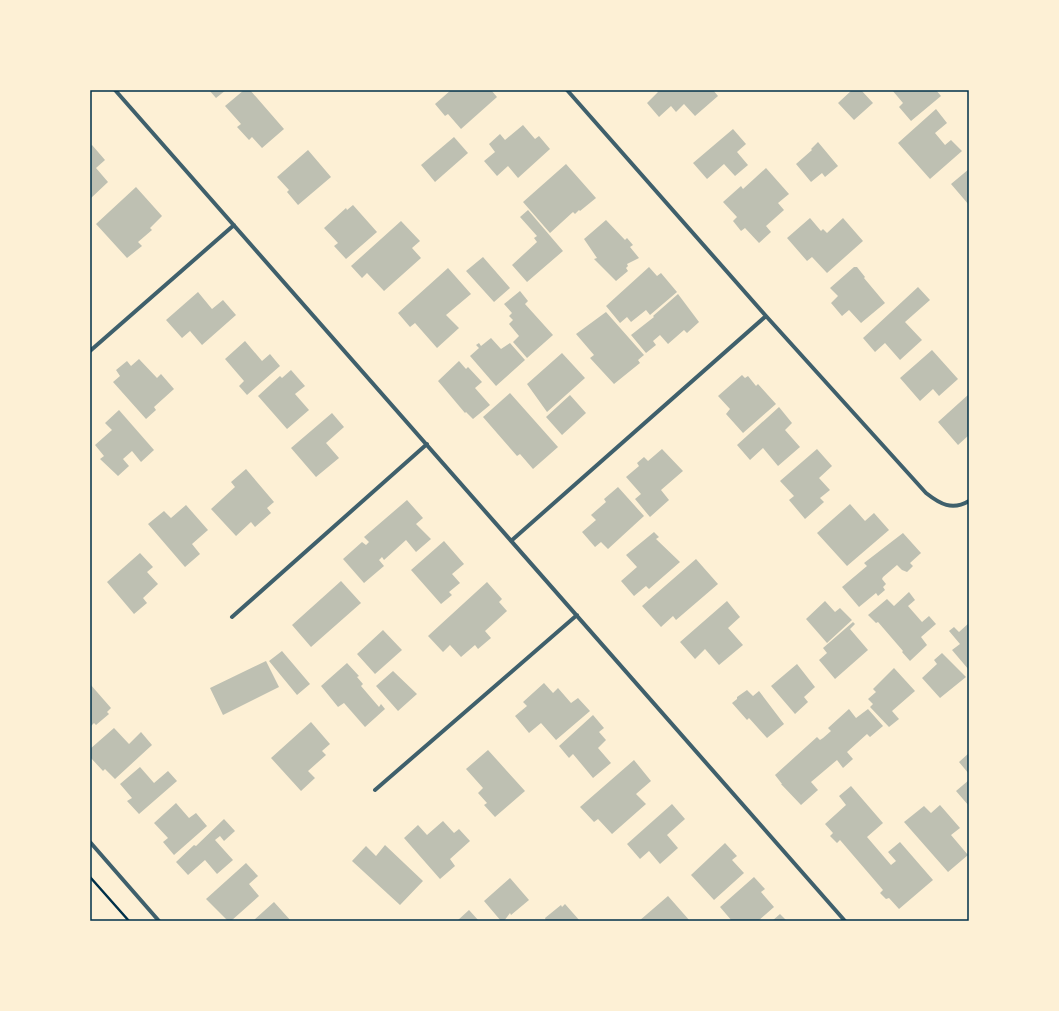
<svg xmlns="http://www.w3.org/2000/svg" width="1059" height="1011" viewBox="0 0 1059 1011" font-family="Rubik,sans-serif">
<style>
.building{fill:#bec0b2}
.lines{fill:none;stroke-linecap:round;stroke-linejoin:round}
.path{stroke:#003049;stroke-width:2.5}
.minor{stroke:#3f606c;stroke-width:4}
.neatline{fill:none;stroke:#003049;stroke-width:1.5}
</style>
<rect width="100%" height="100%" fill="#fdf0d5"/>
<!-- building -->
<path class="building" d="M 209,90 L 226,90 L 216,98 Z
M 244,90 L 250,90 L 284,129 L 262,148 L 252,137 L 249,140 L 237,127 L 241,124 L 225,106 Z
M 451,90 L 491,90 L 497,97 L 461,129 L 448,114 L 445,116 L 435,104 Z
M 656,90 L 713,90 L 718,96 L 695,116 L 684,104 L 676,112 L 671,106 L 659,117 L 647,103 L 658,92 Z
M 852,90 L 861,90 L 873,103 L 854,120 L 838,103 Z
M 892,90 L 936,90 L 941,96 L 911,121 L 899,107 L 903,103 Z
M 936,109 L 947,123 L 935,133 L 945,145 L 951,140 L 962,151 L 930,179 L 898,143 Z
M 523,125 L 535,139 L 539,136 L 550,149 L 518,178 L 508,166 L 497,176 L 484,161 L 495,152 L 489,144 L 500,134 L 505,140 Z
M 733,129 L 746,144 L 737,152 L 748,165 L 735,176 L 724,164 L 707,179 L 693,163 Z
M 454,137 L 468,153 L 435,182 L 421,165 Z
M 818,142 L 838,166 L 825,177 L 822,173 L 811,182 L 796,164 L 812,150 L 811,149 Z
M 92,145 L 105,160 L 96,168 L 108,182 L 90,199 L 90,147 Z
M 308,150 L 331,177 L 298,205 L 287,192 L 289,190 L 277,177 Z
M 566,164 L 596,198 L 580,211 L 579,210 L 575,214 L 573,212 L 550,233 L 523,202 Z
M 766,168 L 789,194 L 778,203 L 784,210 L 766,226 L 771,232 L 759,243 L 745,228 L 741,231 L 733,221 L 737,217 L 723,202 L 741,186 L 743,189 Z
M 969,169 L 969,205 L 951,184 Z
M 136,187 L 162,216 L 150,228 L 152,230 L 138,242 L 142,246 L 127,258 L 96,224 Z
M 353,205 L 377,232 L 346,259 L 334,246 L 338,243 L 324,228 L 346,208 L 347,210 Z
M 528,210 L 563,251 L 527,282 L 512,265 L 537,242 L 534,238 L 537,236 L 520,217 Z
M 810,218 L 821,231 L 823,229 L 827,233 L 843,218 L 863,241 L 827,273 L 812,257 L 807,261 L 787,238 Z
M 606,220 L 625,240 L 627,238 L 633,245 L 630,247 L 639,258 L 627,264 L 628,266 L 626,268 L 628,271 L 616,281 L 594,259 L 597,258 L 584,239 Z
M 401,221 L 420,241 L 412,248 L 421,258 L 384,291 L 367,273 L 362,278 L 351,266 Z
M 483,257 L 510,288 L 494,302 L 466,271 Z
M 649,267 L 657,276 L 661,273 L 677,292 L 650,315 L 646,310 L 631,322 L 627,317 L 620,323 L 606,306 Z
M 854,267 L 857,267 L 865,277 L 864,278 L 885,303 L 861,323 L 849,310 L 842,316 L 831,303 L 838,296 L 830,288 Z
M 448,268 L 471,294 L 446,315 L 459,328 L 437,348 L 415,323 L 410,327 L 398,313 Z
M 918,287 L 930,300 L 905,322 L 922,340 L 900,360 L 885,343 L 875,352 L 863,338 Z
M 520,291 L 528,301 L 525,304 L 553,335 L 527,358 L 513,342 L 519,336 L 509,324 L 513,320 L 509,316 L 512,313 L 504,304 Z
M 198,292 L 212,309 L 223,300 L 236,315 L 202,345 L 190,331 L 182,338 L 166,320 Z
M 678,294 L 699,322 L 687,333 L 684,330 L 668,344 L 660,335 L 653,341 L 656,345 L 646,353 L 631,335 L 654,317 L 653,316 Z
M 606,312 L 644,355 L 638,360 L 640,363 L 614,384 L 590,358 L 594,355 L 576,334 Z
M 491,338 L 501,349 L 510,343 L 525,360 L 496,386 L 470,356 L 479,348 L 476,345 L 479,343 L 481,346 Z
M 245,341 L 262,361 L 270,354 L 280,366 L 247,395 L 239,386 L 244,381 L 225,359 Z
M 932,350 L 958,379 L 939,396 L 933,389 L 920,401 L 900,378 Z
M 562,353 L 585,378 L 547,412 L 527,384 Z
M 139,359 L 157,378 L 161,374 L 174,389 L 154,407 L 156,410 L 146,419 L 113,382 L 120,376 L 116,370 L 127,361 L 131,366 Z
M 459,361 L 466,369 L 468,367 L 482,382 L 475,388 L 490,405 L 473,419 L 466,412 L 465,413 L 438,381 Z
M 291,370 L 305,386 L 295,394 L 309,410 L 287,429 L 258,396 L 280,376 L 282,378 Z
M 742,375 L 745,378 L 748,376 L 756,386 L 758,384 L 776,404 L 743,433 L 726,414 L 730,409 L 718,396 Z
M 510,393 L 558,447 L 533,469 L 520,454 L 517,456 L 483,417 Z
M 969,394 L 969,435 L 958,445 L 938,422 Z
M 570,395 L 586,413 L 562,435 L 546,417 Z
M 779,407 L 792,423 L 785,430 L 800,447 L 778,466 L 763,448 L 750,460 L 737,445 Z
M 119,410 L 154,450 L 141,462 L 132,451 L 123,459 L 129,466 L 118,476 L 100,459 L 104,456 L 95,445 L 112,430 L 105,423 Z
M 332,413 L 344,427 L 326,443 L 339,458 L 316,477 L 291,448 Z
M 662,449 L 683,471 L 661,490 L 669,500 L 650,517 L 635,499 L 641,494 L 626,477 L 639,466 L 637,463 L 644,457 L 648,461 Z
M 817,449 L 832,466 L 819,478 L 830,490 L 820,498 L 824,502 L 805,519 L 789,500 L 794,496 L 780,481 Z
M 246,469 L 274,502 L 267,508 L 271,513 L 255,527 L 251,522 L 236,536 L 211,509 L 235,487 L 231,482 Z
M 618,487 L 644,516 L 608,549 L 601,542 L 595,547 L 582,532 L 596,520 L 591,515 L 606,502 L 604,499 Z
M 407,500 L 423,518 L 416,524 L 431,539 L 416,552 L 406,540 L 384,560 L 382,557 L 379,560 L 384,566 L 364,583 L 343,559 L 362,542 L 366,545 L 369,542 L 364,537 Z
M 850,504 L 865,521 L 874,513 L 889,530 L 847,566 L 817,533 Z
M 186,505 L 208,530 L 192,544 L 200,554 L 185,567 L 148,524 L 164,511 L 171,518 Z
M 654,532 L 659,537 L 656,539 L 680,562 L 649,589 L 646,586 L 634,596 L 621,581 L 637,567 L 626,555 Z
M 903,533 L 921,553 L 910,563 L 913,566 L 907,572 L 902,570 L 897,565 L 883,577 L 882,579 L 886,584 L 883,587 L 885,590 L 878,596 L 876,593 L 859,607 L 842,587 L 867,566 L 864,563 Z
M 444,541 L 464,564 L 452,574 L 460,583 L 449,592 L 452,595 L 441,604 L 411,570 Z
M 140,553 L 153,567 L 147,572 L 158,584 L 143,598 L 147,603 L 134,614 L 107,582 Z
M 696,559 L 718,584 L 676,620 L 673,616 L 661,627 L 642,606 Z
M 341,581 L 361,603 L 311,647 L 292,625 Z
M 487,582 L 502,599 L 499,602 L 507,611 L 485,631 L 491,638 L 478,649 L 475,645 L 461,657 L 450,645 L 443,652 L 428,636 Z
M 909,592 L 915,600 L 908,606 L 922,622 L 929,616 L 936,624 L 921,637 L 927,645 L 910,661 L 902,652 L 903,651 L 878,622 L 876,623 L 868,615 L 887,599 L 894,606 Z
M 727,601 L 740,617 L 728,628 L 743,645 L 719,665 L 705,649 L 695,659 L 680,642 Z
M 825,601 L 835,612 L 840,608 L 852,620 L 827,643 L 806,619 Z
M 853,622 L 855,624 L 850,629 L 868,650 L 835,679 L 819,660 L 827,653 L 823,648 Z
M 969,623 L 969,670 L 952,650 L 960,644 L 949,631 L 954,627 L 959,632 Z
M 383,630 L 402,650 L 375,674 L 357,654 Z
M 282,651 L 310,684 L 297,695 L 269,661 Z
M 942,653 L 966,677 L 940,698 L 922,678 L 937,664 L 934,660 Z
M 266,661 L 279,687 L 223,715 L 210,688 Z
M 347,663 L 359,676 L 357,677 L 363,684 L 361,686 L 379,707 L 381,704 L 385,709 L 365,727 L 344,703 L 338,707 L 321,686 Z
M 797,664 L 815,687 L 804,697 L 808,702 L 795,714 L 771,686 Z
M 894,668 L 915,691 L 892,711 L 899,719 L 889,727 L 870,707 L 873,704 L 868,699 L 876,692 L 873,689 Z
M 393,671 L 417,694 L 398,711 L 376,686 Z
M 544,683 L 553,693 L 558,688 L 571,703 L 578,698 L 590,711 L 556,740 L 541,723 L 529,733 L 515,716 L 527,706 L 523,702 Z
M 90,684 L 111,708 L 107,712 L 109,714 L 96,725 L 94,723 L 90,727 Z
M 747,690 L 753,696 L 759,691 L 784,724 L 767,738 L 749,718 L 747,720 L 732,703 L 737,699 L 737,697 Z
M 849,709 L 856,718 L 868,709 L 883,726 L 870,737 L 867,734 L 847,752 L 853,759 L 843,768 L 837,760 L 811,782 L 818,790 L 801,805 L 781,784 L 782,784 L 775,775 L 817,737 L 820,740 L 823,738 L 831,731 L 828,728 Z
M 593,715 L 604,728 L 599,732 L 606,740 L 598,748 L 611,763 L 593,778 L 573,754 L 569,758 L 559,746 Z
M 311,722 L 330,744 L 322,751 L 326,755 L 308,771 L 315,778 L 301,791 L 271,758 Z
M 114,728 L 129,744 L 141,732 L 152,745 L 115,779 L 105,769 L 103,771 L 90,757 L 90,749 Z
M 488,750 L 525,791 L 495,817 L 484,805 L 487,803 L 478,793 L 483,788 L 466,769 Z
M 969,753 L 969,774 L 959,762 Z
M 634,760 L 651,781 L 636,794 L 646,804 L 612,834 L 598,819 L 594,822 L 580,807 Z
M 140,767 L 154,783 L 168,771 L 177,781 L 139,814 L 127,801 L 132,798 L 120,784 Z
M 969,780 L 969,806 L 956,791 Z
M 851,786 L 883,823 L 867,837 L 891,865 L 896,861 L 888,852 L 900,842 L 933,880 L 899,909 L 889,898 L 886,899 L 880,893 L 883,890 L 840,840 L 837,843 L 830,836 L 833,833 L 825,824 L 846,805 L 839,796 Z
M 176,803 L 189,818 L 196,813 L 207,826 L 174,855 L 163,842 L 168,838 L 154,823 Z
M 672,804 L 685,819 L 667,835 L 678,848 L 660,864 L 649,851 L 640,859 L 627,844 Z
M 940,805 L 960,828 L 951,835 L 968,855 L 948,872 L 904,822 L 924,806 L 931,813 Z
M 224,819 L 235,831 L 224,841 L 220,836 L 215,840 L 233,860 L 217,874 L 205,860 L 188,875 L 176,862 L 194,845 L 196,846 Z
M 443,821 L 454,833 L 459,829 L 470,841 L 450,859 L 455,866 L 440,879 L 404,838 L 418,825 L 427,835 Z
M 725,843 L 737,856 L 732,860 L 744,873 L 714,900 L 691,875 Z
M 385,845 L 423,881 L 400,905 L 352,861 L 366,846 L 376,856 Z
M 246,863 L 258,876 L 249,884 L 259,896 L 231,921 L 228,921 L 206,899 Z
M 754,877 L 765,889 L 761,892 L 774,907 L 758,921 L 732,921 L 720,907 Z
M 510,878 L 529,900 L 511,915 L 510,913 L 504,921 L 501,921 L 484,901 Z
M 668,896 L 690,921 L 639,921 Z
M 274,902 L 291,921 L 253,921 Z
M 565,904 L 580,921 L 546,921 L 545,918 L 561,905 L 562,907 Z
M 469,910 L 479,921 L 457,921 Z
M 780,914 L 787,921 L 772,921 Z"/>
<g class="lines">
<!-- path -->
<path class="path" d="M 90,877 L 129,921"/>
<!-- minor -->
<path class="minor" d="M 115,90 L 845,921
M 567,90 L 766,316 L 926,493 C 940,504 952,511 969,501
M 90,351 L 234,225
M 511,541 L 766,316
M 232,617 L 427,444
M 375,790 L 577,615
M 90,842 L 159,921"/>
</g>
<!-- border -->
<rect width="1059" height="1011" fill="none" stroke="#fdf0d5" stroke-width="182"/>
<rect x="91" y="91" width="877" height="829" class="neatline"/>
</svg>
